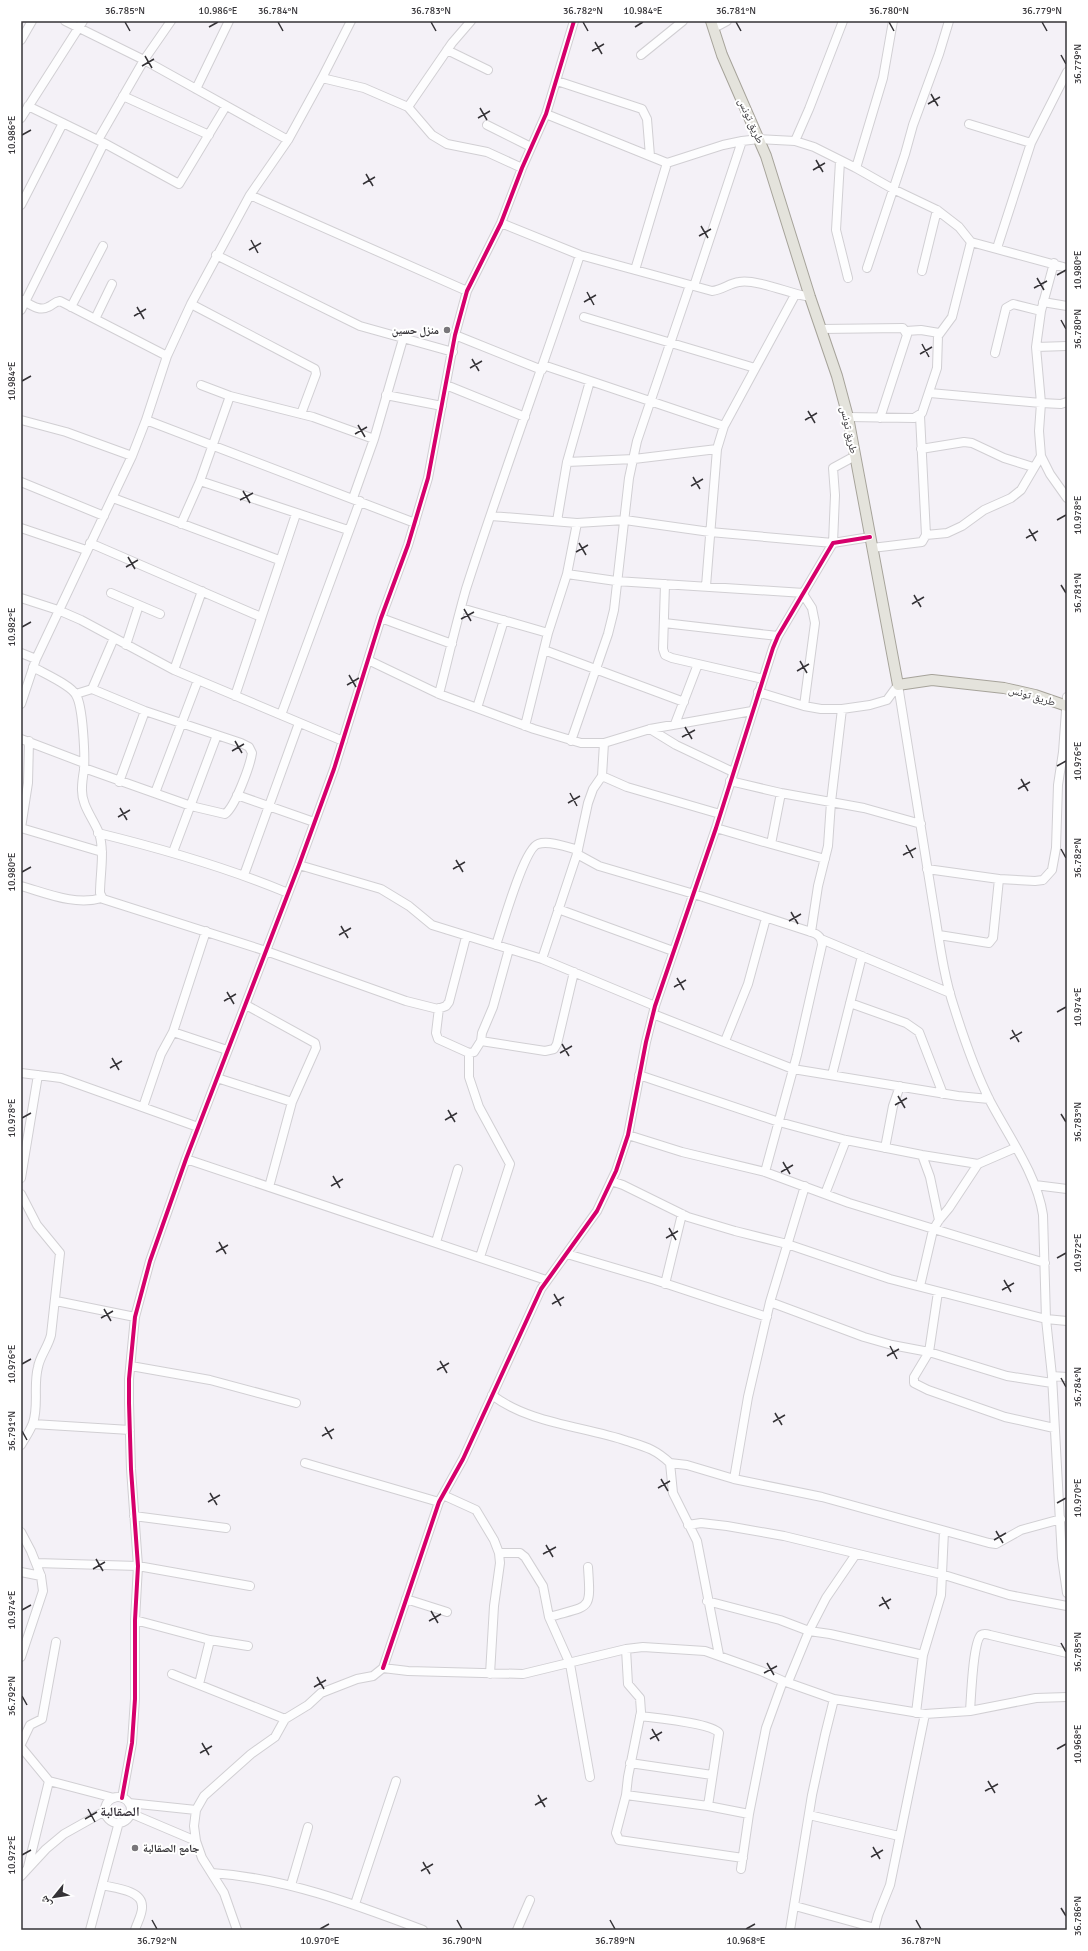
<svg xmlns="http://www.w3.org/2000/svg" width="1088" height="1951" viewBox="0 0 1088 1951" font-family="Signika,'Noto Naskh Arabic',sans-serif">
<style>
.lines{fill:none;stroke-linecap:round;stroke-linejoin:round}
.minor-casing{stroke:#d1cfd3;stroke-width:10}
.major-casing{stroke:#a6a39a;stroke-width:12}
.minor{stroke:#fdfdfe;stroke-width:8}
.major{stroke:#e4e3dc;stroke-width:10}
.cycleway-casing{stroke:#fff;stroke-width:6}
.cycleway{stroke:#d6006c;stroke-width:4}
.ticks{fill:none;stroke:#353337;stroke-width:1.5}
.poi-dot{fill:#78767a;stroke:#fff;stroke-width:1.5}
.labels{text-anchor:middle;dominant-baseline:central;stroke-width:4;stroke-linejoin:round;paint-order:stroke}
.street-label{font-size:11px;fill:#353337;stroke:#fff}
.poi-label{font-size:11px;font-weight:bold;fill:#353337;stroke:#fff;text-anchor:end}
.quarter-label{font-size:13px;font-weight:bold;fill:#39333c;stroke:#fff}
.neatline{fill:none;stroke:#353337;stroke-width:1.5}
.ticks-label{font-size:10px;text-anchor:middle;fill:#353337}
</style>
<rect width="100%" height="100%" fill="#f4f1f7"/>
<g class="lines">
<defs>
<path id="minor" d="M 65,21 L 144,60 L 288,140
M 714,28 L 727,21
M 21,40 L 32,21
M 447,50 L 488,70
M 641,55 L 683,21
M 322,78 L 364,88 L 408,107 L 452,43 L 471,21
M 557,81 L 642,109 L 647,119 L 650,156
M 196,89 L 229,21
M 123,96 L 209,135
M 408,107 L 432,135 L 447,144 L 487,152 L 522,168
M 546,114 L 667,163 L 723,145 L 742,141 L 759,139 L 795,141 L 814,147 L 856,168 L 893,189 L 937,210 L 959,227 L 971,242 L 1067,268
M 21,118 L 83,21
M 969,124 L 1031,143
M 487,125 L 531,147
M 98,140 L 144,60 L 171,21
M 795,141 L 809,109 L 843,21
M 104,143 L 179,184 L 226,106
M 840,161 L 836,230 L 848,278
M 856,168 L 883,78 L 893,21
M 250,195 L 467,291
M 21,205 L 63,123
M 501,223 L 580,255 L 712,291 C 722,290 730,283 739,282 C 758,279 790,294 810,297
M 997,248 L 1031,143 L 1067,72
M 216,255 L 360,326 L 453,352
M 1054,263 L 1041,311 L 1036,347 L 1041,403 L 1039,431 L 1041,456 L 1050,474 L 1067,498
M 867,268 L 905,154 L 913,125 L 939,54 L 949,21
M 635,270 L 667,163
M 922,271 L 937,210
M 694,286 L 742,141
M 22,300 C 30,304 39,312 48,307 C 53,305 54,302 60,301 L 167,356
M 1043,302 L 1067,306
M 191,304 L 315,369 L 316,374 L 301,414
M 71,307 L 103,246
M 21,310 L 104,143 L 28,106
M 584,317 L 755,368
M 95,319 L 112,284
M 821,329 L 903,328 L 907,335 L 880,418
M 906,331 L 921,330 L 939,333
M 455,335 L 542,370
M 1036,347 L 1067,346
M 995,353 L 1006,308 L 1013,304 L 1041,311
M 543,365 L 724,426
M 201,385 L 230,396 L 313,417 L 374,439
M 446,385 L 525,417
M 930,393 L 1041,403 L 1061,404 L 1067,402
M 386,395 L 442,406
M 848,417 L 914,418 L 922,413 L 937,368 L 938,336 L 952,317 L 971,242
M 21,420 L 66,432 L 132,456
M 146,420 L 415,523
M 921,449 L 964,442 L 972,443 L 1004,458 L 1033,467
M 567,462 L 634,459 L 717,449
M 200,481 L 348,530
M 21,482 L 104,516
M 113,498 L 279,560
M 353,498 L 374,439 L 403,339
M 491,516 L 577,523 L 625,520 L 710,532 L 833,543 L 835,495 L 833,468 L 855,456
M 557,521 L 567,462 L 590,381
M 577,523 L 567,574 L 616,581 L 804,593
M 181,524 L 200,481 L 230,396
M 21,528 L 86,550
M 926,535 L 947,533 L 962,526 L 984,510 L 1011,498 L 1021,490 L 1041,456
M 90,543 L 261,617
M 872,548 L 922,542 L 926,535 L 920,416
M 665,584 L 663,649 L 665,655 L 672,658 L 763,679
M 706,586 L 717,449 L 724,426 L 795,295
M 111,593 L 139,605 L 126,645
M 803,594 L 812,608 L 815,623 L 804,706
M 21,598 L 58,610 L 81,620 L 174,670 L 343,741
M 139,605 L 160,614
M 461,608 L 548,633
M 381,618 L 452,644
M 664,623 L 778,636
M 544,650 L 684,702
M 21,653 L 36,659
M 368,660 L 439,694 L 534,729 L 581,743 L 604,743 L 650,729 L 752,711
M 33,667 C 43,673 71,685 76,695 C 83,706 85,755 84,770 C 83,776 82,782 82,788 C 81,805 93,818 99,833 C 105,852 100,874 100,893 L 103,899 L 266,951 L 406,1001 L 438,1009 L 446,1006 L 449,1002 L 466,937
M 174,670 L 202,591
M 898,685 C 910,758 921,831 933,903 C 939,938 943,974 954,1007 C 964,1039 975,1071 990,1101 C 1009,1137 1037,1175 1043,1215 L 1046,1319 L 1052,1376 L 1062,1558 L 1067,1593
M 758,692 L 804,706 L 821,709 L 842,709 L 870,705 L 887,700 L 898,685
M 76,694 L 92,689 L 114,638
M 439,694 C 448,659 456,624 466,589 C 502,477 543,367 580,255
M 235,696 L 296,514
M 21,704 L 36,659 L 132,456 L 146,420 L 167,356 L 191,304 L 250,195 L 288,140 L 322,78 L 351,21
M 477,708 L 504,620
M 281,715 L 360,501
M 675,724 L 698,664
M 525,726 L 548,633 L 567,574
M 650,729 L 676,745 L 733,772
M 21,739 L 84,763
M 571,741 L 608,634 L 614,610 L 629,478 L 637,441 L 690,285
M 84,768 L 191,806 L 225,814 C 235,807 250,766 252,753 L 249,747 L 241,743 L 145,711 L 92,689
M 602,776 L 627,787 L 720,814
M 730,781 L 781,793 L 864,808 L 921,824
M 119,782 L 145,711
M 155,793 L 198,680
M 237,795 L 314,822
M 21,828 L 28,783 L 29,741
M 21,828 L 102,852
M 716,828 L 771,844 L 781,793
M 98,833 C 163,849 226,867 288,893
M 771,844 L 825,859
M 173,852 L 217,735
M 577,854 L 599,866 L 694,894 L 811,932 C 818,934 822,937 822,945 L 797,1055 L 765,1172
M 299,865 L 381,889 L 409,906 L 432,925 L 542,959 L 655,1006
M 927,869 L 999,879
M 244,875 L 299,723
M 21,886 C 46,893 75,906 102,898
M 558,909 L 673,951
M 811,932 L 818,886 L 828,846 L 831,802 L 842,709
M 939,935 L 989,943 L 993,938 L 999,879 L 1035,881 L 1043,880 L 1052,870 L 1056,848 L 1058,785 L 1063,752 L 1067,697
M 821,939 L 950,993
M 496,945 C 502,928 524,848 538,844 C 549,840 567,847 578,850
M 542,959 L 577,854 L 588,803 L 593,789 L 602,776 L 604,743
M 850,1003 L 906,1023 L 919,1032 L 943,1094
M 246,1005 L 315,1043 L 316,1048 L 292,1102 L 269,1187
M 439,1008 L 436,1033 L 438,1039 L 469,1053 L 474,1052 L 481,1041 L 482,1033 L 493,1007 L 509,949
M 653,1014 L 793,1069 L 958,1096 L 989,1099
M 173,1032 L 227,1050
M 481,1041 L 545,1051 L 554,1049 L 557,1044 L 574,972
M 725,1041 L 748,984 L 766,918
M 469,1053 L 469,1077 L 479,1107 L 510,1164 L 480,1257
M 21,1073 L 61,1078 L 198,1127
M 639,1075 L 779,1122 L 846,1140 L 922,1155 L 978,1164
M 832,1075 L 862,956
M 217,1078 L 292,1102
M 143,1107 L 161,1054 L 173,1032 L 206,931
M 628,1135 L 682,1152 L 765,1172 L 849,1203 L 1045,1263
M 885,1148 L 893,1106 L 900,1086
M 922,1155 L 930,1177 L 939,1220
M 186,1159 L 546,1280
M 21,1178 L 38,1075
M 611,1181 L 623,1185 L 688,1217 L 735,1231 L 787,1244 L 890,1279 L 1046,1319 L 1067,1321
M 1035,1185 L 1067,1189
M 21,1194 L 37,1225 L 60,1253 L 51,1335 C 48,1347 40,1356 38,1367 C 33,1386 39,1405 33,1423 C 30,1431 25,1438 21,1445
M 825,1194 L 846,1140
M 436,1242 L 458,1169
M 567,1254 L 655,1280 L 767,1317
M 665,1284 L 682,1214
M 920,1286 L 933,1230 L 939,1220 L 949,1208 L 978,1164 L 1015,1148
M 938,1292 L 929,1352 L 914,1377 L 914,1383 L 928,1390 L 1005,1417 L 1054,1428
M 56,1301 L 135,1317
M 770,1302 L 864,1337 L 892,1345 L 929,1352 L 1007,1376 L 1052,1383
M 131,1366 L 210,1380 L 296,1403
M 1052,1376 L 1067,1377
M 492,1395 C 530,1424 583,1426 627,1441 C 646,1447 655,1449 670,1463
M 33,1424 L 130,1430
M 305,1463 L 439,1502
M 734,1479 L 748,1397 L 770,1302 L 805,1186
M 443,1495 L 476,1510 L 494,1540 L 499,1553 L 500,1563 L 494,1606 L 490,1674
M 134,1516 L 226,1528
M 688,1525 L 701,1523 L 727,1526 L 784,1536 L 941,1574 L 1009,1595 L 1067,1606
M 21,1532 L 31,1551 L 41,1576 L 43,1591 L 21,1657
M 499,1553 L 520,1553 L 525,1557 L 543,1586 L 549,1617 L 570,1664 L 590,1777
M 36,1563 L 138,1566 L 250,1586
M 21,1572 L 41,1576
M 406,1599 L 447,1612
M 707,1601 L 780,1620 L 809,1631 L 830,1634 L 923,1655
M 549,1617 C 591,1605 591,1612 588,1567
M 135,1620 L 210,1640 L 248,1646
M 626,1649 L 628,1684 L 640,1698 L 641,1712 L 628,1777 L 626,1795 L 616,1833 L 619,1840 L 743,1858
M 719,1655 L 697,1541 L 673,1493 L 670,1463 L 687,1465 L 734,1479 L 822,1497 L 989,1543 L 996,1544 L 1021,1530 L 1061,1519
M 383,1668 L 439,1502 L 463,1459 L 541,1289 L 597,1211 L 616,1171 L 628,1135 L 646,1042 L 655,1006 L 716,828 L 773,648 L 778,636 L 833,543 L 870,537
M 172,1674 L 285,1719
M 788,1682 L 809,1631 L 826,1598 L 856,1554
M 199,1684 L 210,1640
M 970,1711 C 971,1698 973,1642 981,1635 C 984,1633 987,1634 990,1635 L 1067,1653
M 916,1713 L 923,1655 L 941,1595 L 944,1531
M 640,1716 C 655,1718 711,1723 719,1733 L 708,1806
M 21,1744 L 30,1725 L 42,1719 L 56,1642
M 21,1747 L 49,1781 L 114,1798
M 630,1763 L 712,1775
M 626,1795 L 708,1806 L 749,1814 L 766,1728 L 783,1681
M105 1810a13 13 0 1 1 26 0a13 13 0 1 1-26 0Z
M 122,1798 L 132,1743 L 135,1699 L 135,1620 L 138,1566 L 131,1469 L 129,1403 L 129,1379 L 135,1317 L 150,1261 L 186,1159 L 299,865 L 334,769 L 381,618 L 408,545 L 428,478 L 455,335 L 467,291 L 501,223 L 522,168 L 546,114 L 574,21
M 129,1803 L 196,1810
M 130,1813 L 196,1841
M 809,1815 L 899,1836
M 28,1867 L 49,1781
M 741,1869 L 749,1814
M 212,1873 C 286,1878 354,1904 423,1930
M 21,1876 L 46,1849 L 64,1834 L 105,1811
M 102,1885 C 114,1888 142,1890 142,1906 C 143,1913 137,1923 135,1930
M 291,1885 L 308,1827
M 355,1904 L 396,1781
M 795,1906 L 875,1928
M 90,1930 L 119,1822
M 237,1930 L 224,1893 L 202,1858 L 196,1841 L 194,1826 L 196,1810 L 204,1796 L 251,1754 L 275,1737 L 285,1719 L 308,1705 L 321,1693 L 357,1679 L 373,1676 L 383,1668 L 408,1671 L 523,1674 L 626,1649 L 643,1647 L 705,1651 L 761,1671 L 783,1681 L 834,1699 L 925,1714 L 970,1711 L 1036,1698 L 1067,1697
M 517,1930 L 530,1900
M 790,1930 L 812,1795 L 825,1735 L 834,1699
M 874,1930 L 878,1915 L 890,1885 L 925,1714"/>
<path id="major" d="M 711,21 L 722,55 L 766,156 L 810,297 L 837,376 L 848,417 L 898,685 L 932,680 L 1004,688 L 1035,695 L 1067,706"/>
</defs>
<!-- minor casing -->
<use href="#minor" class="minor-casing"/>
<!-- major casing -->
<use href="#major" class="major-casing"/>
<!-- minor -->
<use href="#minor" class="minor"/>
<!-- major -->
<use href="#major" class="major"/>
<defs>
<path id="cycleway" d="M 383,1668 L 439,1502 L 463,1459 L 541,1289 L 597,1211 L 616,1171 L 628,1135 L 646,1042 L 655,1006 L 716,828 L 773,648 L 778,636 L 833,543 L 870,537
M 122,1798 L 132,1743 L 135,1699 L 135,1620 L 138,1566 L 131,1469 L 129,1403 L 129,1379 L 135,1317 L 150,1261 L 186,1159 L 299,865 L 334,769 L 381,618 L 408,545 L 428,478 L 455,335 L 467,291 L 501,223 L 522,168 L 546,114 L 574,21"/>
</defs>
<!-- cycleway casing -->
<use href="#cycleway" class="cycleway-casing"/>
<!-- cycleway -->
<use href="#cycleway" class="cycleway"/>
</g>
<!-- ticks -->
<path class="ticks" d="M 125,22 L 130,31M 278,22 L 283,31M 431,22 L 436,31M 583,22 L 588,31M 736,22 L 741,31M 889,22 L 894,31M 1042,22 L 1047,31M 209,27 L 218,22M 635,27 L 643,22M 595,42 L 602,54M 592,51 L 604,44M 1061,55 L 1066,64M 145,56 L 152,68M 142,66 L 154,59M 931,94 L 938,106M 928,104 L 940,97M 480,108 L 487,120M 478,118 L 490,111M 22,135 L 31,130M 816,160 L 823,172M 813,170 L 825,163M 366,174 L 373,186M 363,184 L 375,177M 701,226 L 708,238M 699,236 L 711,229M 251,240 L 258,253M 249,250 L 261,243M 1057,275 L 1066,270M 1037,278 L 1044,290M 1034,288 L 1047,281M 587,292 L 594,305M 584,302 L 596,295M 137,307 L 144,319M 134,316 L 146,309M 1061,320 L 1066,329M 922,344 L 929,357M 920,354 L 932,347M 472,359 L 479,371M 470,368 L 482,361M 22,381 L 31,376M 808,411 L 815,423M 805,420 L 817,413M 358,425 L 365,437M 355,434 L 367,427M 693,477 L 700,489M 691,486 L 703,479M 243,491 L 250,503M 240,500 L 253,493M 1057,520 L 1066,515M 1029,529 L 1036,541M 1026,538 L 1038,531M 579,543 L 586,555M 576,552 L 588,545M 128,557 L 135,569M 126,567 L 138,560M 1061,585 L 1066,593M 914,595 L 921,607M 912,604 L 924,597M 464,609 L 471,621M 461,619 L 474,612M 22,627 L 31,622M 800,661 L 807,673M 797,671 L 809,664M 349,675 L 356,687M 347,685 L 359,678M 685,727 L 692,739M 682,737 L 695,730M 235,741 L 242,753M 232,751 L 244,744M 1057,766 L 1066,761M 1021,779 L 1028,791M 1018,789 L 1030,782M 570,793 L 577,806M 568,803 L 580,796M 120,808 L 127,820M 118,817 L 130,810M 906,845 L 913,858M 1061,849 L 1066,858M 903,855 L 916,848M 456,860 L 463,872M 453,869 L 465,862M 22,872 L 31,867M 791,912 L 798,924M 789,921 L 801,914M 341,926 L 348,938M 339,935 L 351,928M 677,978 L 684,990M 674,987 L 686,980M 227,992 L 234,1004M 224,1001 L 236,994M 1057,1012 L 1066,1007M 1012,1030 L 1019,1042M 1010,1039 L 1022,1032M 562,1044 L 569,1056M 560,1053 L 572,1046M 112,1058 L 119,1070M 110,1068 L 122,1061M 898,1096 L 905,1108M 895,1105 L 907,1098M 448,1110 L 455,1122M 1061,1114 L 1066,1122M 22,1118 L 31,1113M 445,1120 L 457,1113M 783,1162 L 790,1174M 781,1172 L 793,1165M 333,1176 L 340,1188M 331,1186 L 343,1179M 669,1228 L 676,1240M 666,1238 L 678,1231M 219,1242 L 226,1254M 216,1252 L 228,1245M 1057,1258 L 1066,1253M 1004,1280 L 1011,1292M 1002,1290 L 1014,1283M 554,1294 L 561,1306M 552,1304 L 564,1297M 104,1309 L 111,1321M 101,1318 L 113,1311M 890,1346 L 897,1359M 887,1356 L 899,1349M 440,1361 L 447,1373M 22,1364 L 31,1359M 437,1370 L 449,1363M 1061,1378 L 1066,1387M 775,1413 L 782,1425M 773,1422 L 785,1415M 325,1427 L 332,1439M 22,1431 L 27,1440M 322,1436 L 334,1429M 661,1479 L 668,1491M 658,1488 L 670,1481M 210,1493 L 217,1505M 208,1502 L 220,1495M 1057,1503 L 1066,1498M 996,1531 L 1003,1543M 994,1540 L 1006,1533M 546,1545 L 553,1557M 543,1554 L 556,1547M 96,1559 L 103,1571M 93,1569 L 105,1562M 882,1597 L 889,1609M 879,1606 L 891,1599M 22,1610 L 31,1605M 431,1611 L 438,1623M 429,1621 L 441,1614M 1061,1643 L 1066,1652M 767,1663 L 774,1675M 764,1673 L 777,1666M 317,1677 L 324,1689M 314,1687 L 326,1680M 22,1696 L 27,1705M 652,1729 L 659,1741M 650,1739 L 662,1732M 202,1743 L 209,1755M 1057,1749 L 1066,1744M 200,1753 L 212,1746M 988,1781 L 995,1793M 985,1791 L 998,1784M 538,1795 L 545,1807M 535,1805 L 547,1798M 88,1809 L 95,1822M 85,1819 L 97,1812M 873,1847 L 880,1859M 22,1855 L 31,1850M 871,1857 L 883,1850M 423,1862 L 430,1874M 421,1871 L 433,1864M 1061,1908 L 1066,1916M 152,1920 L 157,1929M 457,1920 L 462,1929M 610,1920 L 615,1929M 916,1920 L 921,1929M 320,1929 L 329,1924M 746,1929 L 755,1924"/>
<!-- markers -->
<g class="poi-dot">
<circle cx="447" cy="330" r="4"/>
<circle cx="135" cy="1848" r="4"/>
</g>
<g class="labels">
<!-- street labels -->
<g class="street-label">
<text transform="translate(751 121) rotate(66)">طريق تونس</text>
<text transform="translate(849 430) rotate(78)">طريق تونس</text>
<text transform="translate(1032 696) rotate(16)">طريق تونس</text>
</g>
<!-- poi labels -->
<g class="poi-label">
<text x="439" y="330">منزل حسين</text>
<text x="143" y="1848" text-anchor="start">جامع الصقالبة</text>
</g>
<!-- quarter labels -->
<g class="quarter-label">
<text x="120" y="1812">الصقالبة</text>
</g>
</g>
<!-- border -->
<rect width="1088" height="1951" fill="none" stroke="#ffffff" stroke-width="44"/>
<!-- north arrow -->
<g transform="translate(54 1897) rotate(240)" stroke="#ffffff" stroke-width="3" paint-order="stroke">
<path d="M0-3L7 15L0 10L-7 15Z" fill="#353337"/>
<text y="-6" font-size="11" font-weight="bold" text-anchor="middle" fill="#353337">ش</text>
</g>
<rect x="22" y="22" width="1044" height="1907" class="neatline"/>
<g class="ticks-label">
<text x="125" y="14">36.785°N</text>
<text x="218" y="14">10.986°E</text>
<text x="278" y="14">36.784°N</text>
<text x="431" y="14">36.783°N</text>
<text x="583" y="14">36.782°N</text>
<text x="643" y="14">10.984°E</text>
<text x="736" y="14">36.781°N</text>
<text x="889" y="14">36.780°N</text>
<text x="1042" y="14">36.779°N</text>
<text transform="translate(1077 64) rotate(-90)" y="4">36.779°N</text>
<text transform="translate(11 135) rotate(-90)" y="4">10.986°E</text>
<text transform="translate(1077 270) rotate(-90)" y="4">10.980°E</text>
<text transform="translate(1077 329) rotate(-90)" y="4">36.780°N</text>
<text transform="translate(11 381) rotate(-90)" y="4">10.984°E</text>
<text transform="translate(1077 515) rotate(-90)" y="4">10.978°E</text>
<text transform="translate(1077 593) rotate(-90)" y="4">36.781°N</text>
<text transform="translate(11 627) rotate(-90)" y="4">10.982°E</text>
<text transform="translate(1077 761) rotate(-90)" y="4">10.976°E</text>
<text transform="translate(1077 858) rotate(-90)" y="4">36.782°N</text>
<text transform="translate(11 872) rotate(-90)" y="4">10.980°E</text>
<text transform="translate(1077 1007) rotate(-90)" y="4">10.974°E</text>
<text transform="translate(11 1118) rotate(-90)" y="4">10.978°E</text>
<text transform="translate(1077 1122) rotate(-90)" y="4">36.783°N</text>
<text transform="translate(1077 1253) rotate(-90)" y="4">10.972°E</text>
<text transform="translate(11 1364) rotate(-90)" y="4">10.976°E</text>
<text transform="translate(1077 1387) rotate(-90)" y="4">36.784°N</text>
<text transform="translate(11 1431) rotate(-90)" y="4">36.791°N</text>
<text transform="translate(1077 1498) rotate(-90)" y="4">10.970°E</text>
<text transform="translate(11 1610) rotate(-90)" y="4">10.974°E</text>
<text transform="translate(1077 1652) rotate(-90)" y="4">36.785°N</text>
<text transform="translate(11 1696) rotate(-90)" y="4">36.792°N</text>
<text transform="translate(1077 1744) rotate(-90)" y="4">10.968°E</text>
<text transform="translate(11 1855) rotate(-90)" y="4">10.972°E</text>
<text transform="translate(1077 1916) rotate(-90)" y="4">36.786°N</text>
<text x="157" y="1944">36.792°N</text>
<text x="320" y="1944">10.970°E</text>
<text x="462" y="1944">36.790°N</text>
<text x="615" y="1944">36.789°N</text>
<text x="746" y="1944">10.968°E</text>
<text x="921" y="1944">36.787°N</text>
</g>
</svg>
